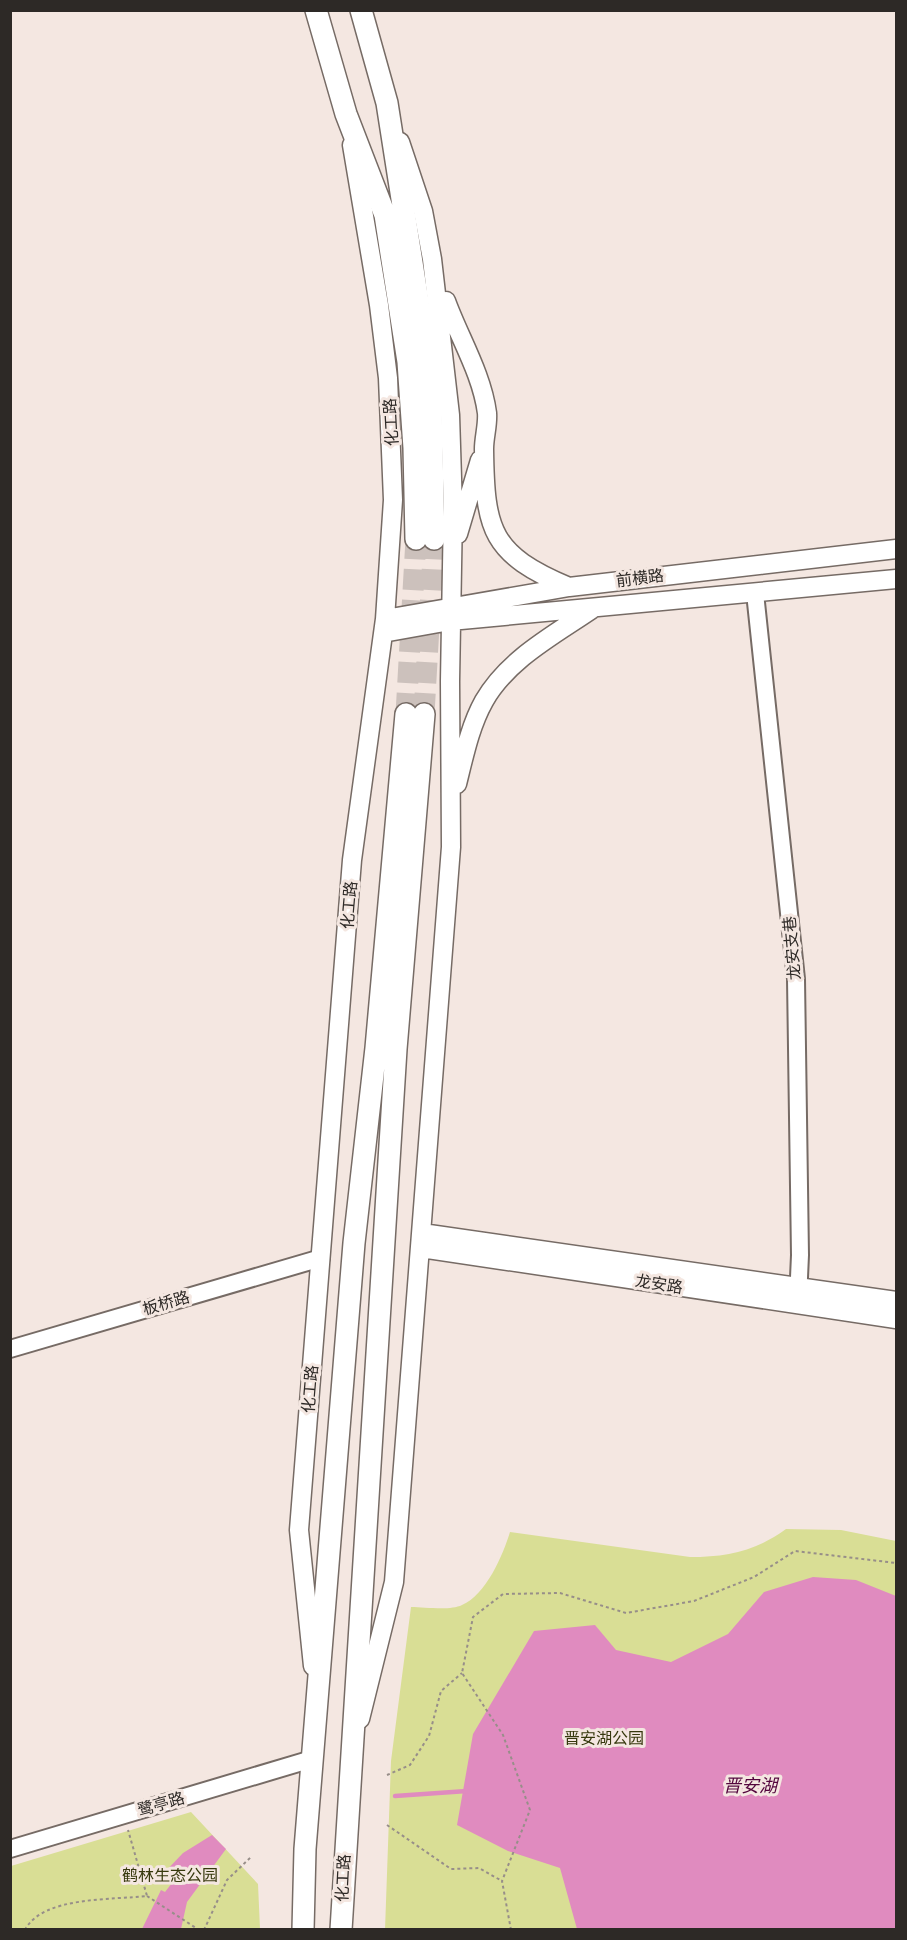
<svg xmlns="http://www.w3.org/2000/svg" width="907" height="1940" viewBox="0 0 907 1940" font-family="'DejaVu Sans','Noto Sans SC',sans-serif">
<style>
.green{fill:#d9de95}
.water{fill:#e08bbf}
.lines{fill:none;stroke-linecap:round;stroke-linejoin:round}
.stream{stroke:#e08bbf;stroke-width:4.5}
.trunk-tunnel{stroke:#ccc1bc;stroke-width:21;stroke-dasharray:21 10;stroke-linecap:butt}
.tertiary-casing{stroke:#766b65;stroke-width:20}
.secondary-casing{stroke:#766b65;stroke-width:21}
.trunk-casing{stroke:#766b65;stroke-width:24}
.path{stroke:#978e89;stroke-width:2;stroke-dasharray:3 3;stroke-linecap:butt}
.tertiary{stroke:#fff;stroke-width:16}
.secondary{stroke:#fff;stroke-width:18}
.trunk{stroke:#fff;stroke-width:21}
.labels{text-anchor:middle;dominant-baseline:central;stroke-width:6;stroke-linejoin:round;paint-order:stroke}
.street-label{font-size:16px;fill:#2d2926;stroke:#f4e7e1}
.park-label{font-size:16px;fill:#36380d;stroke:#f4e7e1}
.water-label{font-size:18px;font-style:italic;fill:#53053d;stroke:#f4e7e1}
</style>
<rect width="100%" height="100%" fill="#f4e7e1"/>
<!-- green -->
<path class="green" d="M 786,1529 L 841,1530 L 896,1541 L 896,1929 L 385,1930 L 391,1761 L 411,1607 C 425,1607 450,1611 462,1605 C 486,1595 503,1555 510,1532 L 690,1557 C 727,1557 756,1551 786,1529 Z
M 191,1812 L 258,1884 L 260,1929 L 11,1930 L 11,1866 Z"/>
<!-- water -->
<path class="water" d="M 813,1577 L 856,1580 L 896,1596 L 896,1929 L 577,1929 L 560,1868 L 508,1851 L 457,1825 L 473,1734 L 534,1631 L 595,1625 L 616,1650 L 671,1662 L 728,1634 L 764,1592 Z
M 212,1835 L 226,1849 L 187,1902 L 181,1929 L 142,1929 L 161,1890 L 165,1892 L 172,1883 L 162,1875 L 183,1853 Z"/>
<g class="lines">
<!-- stream -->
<path class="stream" d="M 395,1796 L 467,1791"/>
<!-- trunk-tunnel -->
<path class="trunk-tunnel" d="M 406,714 L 416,539
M 424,714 L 434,539"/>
<defs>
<path id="tertiary" d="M 755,593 L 796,979 L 800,1255 L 798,1300
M 10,1349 L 321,1258
M 10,1849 L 312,1759"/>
<path id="secondary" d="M 446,301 C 459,337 482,374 487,413 C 488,425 484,437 484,449 C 485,531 491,554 569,587
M 458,534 L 480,460
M 385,619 L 569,587 L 896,549
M 383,633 L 450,621 L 896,579
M 457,784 C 464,756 470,726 484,701 C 508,659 554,635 592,609
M 422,1233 L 896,1301
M 421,1248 L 896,1319
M 313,1666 L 299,1530 L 352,860 L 385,619 L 393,500 L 388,378 L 379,305 L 352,145
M 360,1719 L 394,1582 L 451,847 L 450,681 L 453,510 L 450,415 L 432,259 L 423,211 L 400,142"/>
<path id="trunk" d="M 316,10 L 346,114 L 385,215 L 408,362 L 414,448 L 416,539
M 361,10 L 387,103 L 420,314 L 431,403 L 434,539
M 303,1930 L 305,1849 L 354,1243 L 376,1048 L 406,714
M 341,1930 L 396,1049 L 424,714"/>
</defs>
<!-- tertiary casing -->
<use href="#tertiary" class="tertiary-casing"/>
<!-- secondary casing -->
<use href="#secondary" class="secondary-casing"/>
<!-- trunk casing -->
<use href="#trunk" class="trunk-casing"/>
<!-- path -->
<path class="path" d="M 387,1775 L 410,1765 L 429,1736 L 441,1691 L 462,1673
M 387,1825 L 451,1869 L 479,1868 L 502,1881
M 147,1896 L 199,1930
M 25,1930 C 42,1896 113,1900 147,1896 L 128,1830
M 204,1930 L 227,1880 L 252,1856
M 511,1930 L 502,1881 L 530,1810 L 503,1735 L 462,1673 L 473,1617 L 503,1594 L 560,1593 L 626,1613 L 694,1601 L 754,1577 L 795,1551 L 896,1563"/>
<!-- tertiary -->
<use href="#tertiary" class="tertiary"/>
<!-- secondary -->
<use href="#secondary" class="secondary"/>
<!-- trunk -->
<use href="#trunk" class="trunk"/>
</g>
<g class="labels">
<!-- street labels -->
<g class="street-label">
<text transform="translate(391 422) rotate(-93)">化工路</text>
<text transform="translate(640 578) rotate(-7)">前横路</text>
<text transform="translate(349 905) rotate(-85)">化工路</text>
<text transform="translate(792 948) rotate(-95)">龙安支巷</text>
<text transform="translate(659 1284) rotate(9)">龙安路</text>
<text transform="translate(166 1303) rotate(-16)">板桥路</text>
<text transform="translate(310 1389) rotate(-85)">化工路</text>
<text transform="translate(161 1804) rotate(-16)">鹭亭路</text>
<text transform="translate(343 1878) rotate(-87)">化工路</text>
</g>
<!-- park labels -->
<g class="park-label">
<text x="604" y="1738">晋安湖公园</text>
<text x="170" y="1875">鹤林生态公园</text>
</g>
<!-- water labels -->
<g class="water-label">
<text x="750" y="1785">晋安湖</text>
</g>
</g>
<!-- border -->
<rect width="907" height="1940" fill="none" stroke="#2d2926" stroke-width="24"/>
</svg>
